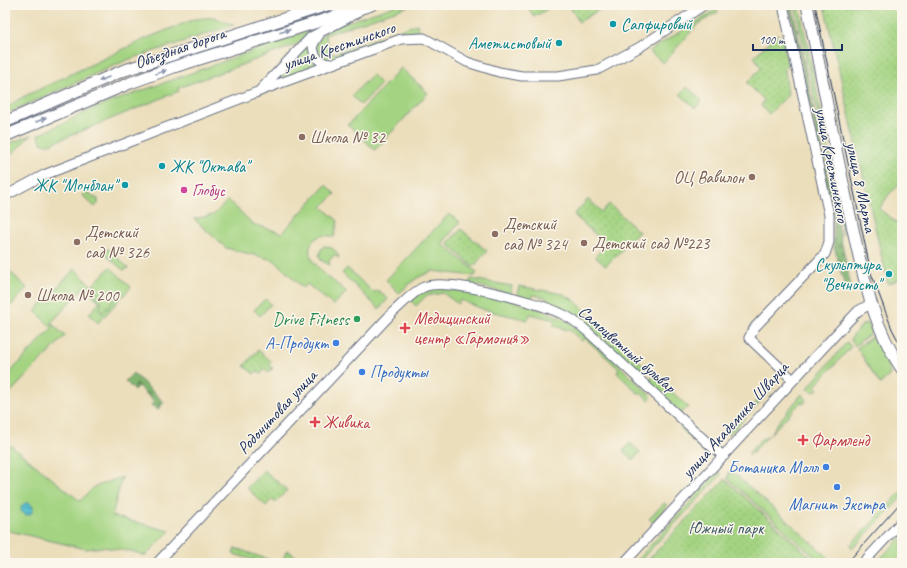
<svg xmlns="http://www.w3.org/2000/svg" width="907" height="568" viewBox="0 0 907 568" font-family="Caveat,sans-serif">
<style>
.grass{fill:#a4d482;stroke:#608270}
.forest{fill:url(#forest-firs);stroke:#4f7267}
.park{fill:url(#park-dots);stroke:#608270}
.water{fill:url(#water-rules);stroke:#387796}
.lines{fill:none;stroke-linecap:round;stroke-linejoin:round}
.minor-casing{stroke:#646c7f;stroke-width:11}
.major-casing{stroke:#646c7f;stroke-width:13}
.minor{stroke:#fff;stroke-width:9}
.major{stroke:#fff;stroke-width:11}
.tram{stroke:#1b2f5e;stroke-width:1}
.oneway{fill:#8d97ae}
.culture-dot{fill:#0f9aa8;stroke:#fbf7ec;stroke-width:1.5}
.education-dot{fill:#8d6e63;stroke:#fbf7ec;stroke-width:1.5}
.hotel-dot{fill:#d1479c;stroke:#fbf7ec;stroke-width:1.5}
.leisure-dot{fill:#2e9e5b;stroke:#fbf7ec;stroke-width:1.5}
.health-dot{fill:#e0444e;stroke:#fbf7ec;stroke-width:1.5}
.shop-dot{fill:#3f7fe0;stroke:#fbf7ec;stroke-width:1.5}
.labels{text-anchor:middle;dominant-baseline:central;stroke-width:3;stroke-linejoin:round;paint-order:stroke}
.culture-label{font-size:17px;fill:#0d838f;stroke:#fbf7ec;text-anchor:end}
.street-label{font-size:17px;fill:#1b2f5e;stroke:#fbf7ec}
.education-label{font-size:17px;fill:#785e54;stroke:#fbf7ec;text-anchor:start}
.hotel-label{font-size:17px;fill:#b23c85;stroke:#fbf7ec;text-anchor:start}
.health-label{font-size:17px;fill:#be3a42;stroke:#fbf7ec;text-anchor:start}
.leisure-label{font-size:17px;fill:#27864d;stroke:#fbf7ec;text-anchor:end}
.shop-label{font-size:17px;fill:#366cbe;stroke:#fbf7ec;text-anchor:end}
.park-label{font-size:17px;fill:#3d5867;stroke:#fbf7ec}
</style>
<defs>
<pattern id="forest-firs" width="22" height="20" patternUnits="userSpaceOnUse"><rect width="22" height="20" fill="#83b670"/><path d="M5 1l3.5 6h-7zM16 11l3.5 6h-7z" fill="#6a945f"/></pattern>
<pattern id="park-dots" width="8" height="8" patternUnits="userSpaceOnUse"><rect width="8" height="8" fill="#a4d482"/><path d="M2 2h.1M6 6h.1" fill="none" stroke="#8db673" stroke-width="1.8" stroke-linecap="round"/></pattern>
<pattern id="water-rules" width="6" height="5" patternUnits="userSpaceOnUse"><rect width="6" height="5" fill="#54bfcf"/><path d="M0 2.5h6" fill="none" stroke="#459cab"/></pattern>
</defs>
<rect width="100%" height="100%" fill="#fbf7ec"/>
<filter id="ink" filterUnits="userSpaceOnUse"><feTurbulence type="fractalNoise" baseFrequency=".025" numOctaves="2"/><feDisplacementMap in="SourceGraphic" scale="8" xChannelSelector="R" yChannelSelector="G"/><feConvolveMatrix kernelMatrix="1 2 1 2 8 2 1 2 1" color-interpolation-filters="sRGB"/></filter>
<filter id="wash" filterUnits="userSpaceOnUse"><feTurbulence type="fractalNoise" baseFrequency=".012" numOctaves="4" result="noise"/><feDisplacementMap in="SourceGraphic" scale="16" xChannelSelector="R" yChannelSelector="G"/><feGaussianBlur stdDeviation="0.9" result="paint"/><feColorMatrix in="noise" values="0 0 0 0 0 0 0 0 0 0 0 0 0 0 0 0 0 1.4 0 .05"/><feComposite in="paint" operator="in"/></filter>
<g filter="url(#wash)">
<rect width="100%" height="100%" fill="#ebdebb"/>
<!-- grass -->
<path class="grass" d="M 398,5 L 412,5 L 325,35 L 332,54 L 417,24 L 418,30 L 383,40 L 329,60 L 320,56 L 316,45 L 325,32 L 341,24 Z
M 795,5 L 799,5 L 842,213 L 843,235 Z
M 717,9 L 718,12 L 698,24 L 663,63 L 649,51 Z
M 214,17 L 234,25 L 127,60 L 5,114 L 5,109 L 19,99 L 147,38 L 195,19 Z
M 313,29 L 296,45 L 178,88 L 179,91 L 50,144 L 42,144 L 38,135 L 97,107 Z
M 307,45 L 311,59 L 318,65 L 273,82 Z
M 401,68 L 428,93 L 375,150 L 348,125 Z
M 372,75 L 381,84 L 361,105 L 352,96 Z
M 687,87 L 702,101 L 695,108 L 680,94 Z
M 31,135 L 15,151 L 5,157 L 5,145 Z
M 326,185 L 335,194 L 322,207 L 338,221 L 334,237 C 326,235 320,234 314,240 C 297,258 334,281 347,292 L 333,305 L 307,284 L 303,288 L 274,260 L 226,248 L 194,219 L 213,215 L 228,200 L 253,224 L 282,233 Z
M 449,214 L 460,222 L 442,244 L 477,272 L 475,276 L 432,271 L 417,278 L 399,293 L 386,280 Z
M 324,246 C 333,247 336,250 339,258 L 334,255 L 329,261 L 330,265 L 322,261 L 319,256 L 321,249 Z
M 106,249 L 110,250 L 128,268 L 125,270 L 122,269 L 106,255 L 104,252 Z
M 5,267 L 27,288 L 9,308 L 5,305 Z
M 110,267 L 131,287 L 98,323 L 89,314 L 100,302 L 84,287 L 51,323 L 65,336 L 5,398 L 5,378 L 52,328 L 35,311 L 75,269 L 92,286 Z
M 347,268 L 373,292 L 379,291 L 388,299 L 379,309 L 342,273 Z
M 471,279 L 512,286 L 510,294 L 469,283 Z
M 519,286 L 563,294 L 574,300 L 646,368 L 640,375 C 612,348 585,317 548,304 L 546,302 L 547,298 L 533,295 L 532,299 L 517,295 Z
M 433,288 C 470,290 543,304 573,325 C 600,344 627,374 652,397 L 649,400 L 642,394 L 638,393 L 617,373 L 619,369 L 585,338 L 582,341 L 571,331 L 554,326 L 555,320 L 530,314 L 528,320 L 485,310 L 460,300 L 458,304 L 443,293 L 426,296 L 416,306 L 411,301 L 427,289 Z
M 265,299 L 271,304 L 260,316 L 254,310 Z
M 866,323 L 869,325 L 872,332 L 855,346 L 850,339 L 863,324 Z
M 874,335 L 889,369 L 890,375 L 880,384 L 857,348 Z
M 847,342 L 851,347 L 815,386 L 818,389 L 814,392 L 807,389 Z
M 654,375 L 688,407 L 681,414 L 648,382 Z
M 772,386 L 773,388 L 729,435 L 727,433 Z
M 802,394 L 806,399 L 804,404 L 801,402 L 750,455 L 749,453 L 761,439 C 767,438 774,432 775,426 Z
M 682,425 L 707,449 L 704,452 L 680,428 Z
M 10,445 L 80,501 L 94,487 L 122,477 L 112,516 L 170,531 L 145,556 L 134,552 L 103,547 L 86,549 L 5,530 L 5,450 Z
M 719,471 L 721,474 L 719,477 L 638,563 L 634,563 Z
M 729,472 L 735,474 L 828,557 L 825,563 L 821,563 L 728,479 Z
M 902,491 L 902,497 L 852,549 L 850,545 Z
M 664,503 L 667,505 L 653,523 L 649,519 Z
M 902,536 L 902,555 L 894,563 L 876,563 Z"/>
<!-- forest -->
<path class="forest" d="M 789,5 L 792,5 L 852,292 L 847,294 L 834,246 L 834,218 Z
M 133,373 L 164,402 L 158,410 L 151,405 L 154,401 L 138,386 L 134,390 L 125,381 Z"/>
<!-- park -->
<path class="park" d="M 529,5 L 547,5 L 549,8 L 534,17 L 527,6 Z
M 569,5 L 607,5 L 579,22 Z
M 824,5 L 902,5 L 902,183 L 890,193 L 879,209 L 900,225 L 902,229 L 902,278 L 888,284 Z
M 778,34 L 784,44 L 787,64 L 785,70 L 788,95 L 769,114 L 761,106 L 764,100 L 747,83 L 761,68 L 754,56 Z
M 86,192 L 98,199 L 98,204 L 95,207 L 82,195 Z
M 588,199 L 602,212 L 609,204 L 639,232 L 606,266 L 595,257 L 606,244 L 574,215 Z
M 461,229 L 487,251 L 473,267 L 447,244 Z
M 98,291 L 105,297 L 110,293 L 119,295 L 102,314 L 100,310 L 101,301 L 95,295 Z
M 258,350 L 272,362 L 269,365 L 273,368 L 268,373 L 264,369 L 261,374 L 257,371 L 254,374 L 244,366 Z
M 630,443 L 640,452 L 633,460 L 623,451 Z
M 264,470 L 287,490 L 276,502 L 272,499 L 266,506 L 247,488 Z
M 725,479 L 817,563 L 645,563 Z
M 235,548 L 278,563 L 265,563 L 233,554 Z
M 287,550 L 297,557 L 316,559 L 318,555 L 326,563 L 281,563 Z"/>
<!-- water -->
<path class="water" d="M21 509a6 6 0 1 1 12 0a6 6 0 1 1-12 0Z"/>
</g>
<g filter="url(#ink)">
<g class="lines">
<defs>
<path id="minor" d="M 783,5 L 829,215 L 829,242 L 825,254 L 755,327 L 749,338 L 793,380
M 319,35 L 313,44 C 313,56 319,64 332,64
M 260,90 L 311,37 L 357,13
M 5,196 L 44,175 L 278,84 L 401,39 L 424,38 L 467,62 L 499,72 L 522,76 L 558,76 L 597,70 L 640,47 L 704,5
M 157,563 L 393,312 C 403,304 412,292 424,287 C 446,277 537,302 560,313 C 570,317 579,324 588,332 L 712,447 L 724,456
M 624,563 L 838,332 L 858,311 L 872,303
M 863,563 L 902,521"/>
<path id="major" d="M 807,5 C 822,77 835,149 851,220 C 862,270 872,326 902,369
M 5,122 L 122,71 L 327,5
M 5,136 L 130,83 L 174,67 L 371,5"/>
</defs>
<!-- minor casing -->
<use href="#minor" class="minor-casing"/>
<!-- major casing -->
<use href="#major" class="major-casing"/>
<!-- minor -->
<use href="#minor" class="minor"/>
<!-- major -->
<use href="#major" class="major"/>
<!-- tram -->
<path class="tram" d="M 815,5 L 871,273 L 892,329 L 902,348
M 847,563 L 902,501"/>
</g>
<!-- one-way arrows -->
<defs><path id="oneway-solid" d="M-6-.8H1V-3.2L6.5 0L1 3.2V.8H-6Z"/></defs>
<g class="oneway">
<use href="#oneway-solid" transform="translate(285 31) rotate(-17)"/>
<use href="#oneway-solid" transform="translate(161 72) rotate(-20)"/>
<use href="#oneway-solid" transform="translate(104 79) rotate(157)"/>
<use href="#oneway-solid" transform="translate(41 120) rotate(-23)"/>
</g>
</g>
<!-- markers -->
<g class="culture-dot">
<circle cx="613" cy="24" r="4"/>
<circle cx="559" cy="43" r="4"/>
<circle cx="162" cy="166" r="4"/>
<circle cx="125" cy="185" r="4"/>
<circle cx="889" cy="274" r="4"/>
</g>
<g class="education-dot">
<circle cx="302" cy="137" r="4"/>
<circle cx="752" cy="177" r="4"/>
<circle cx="495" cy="234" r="4"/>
<circle cx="77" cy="242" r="4"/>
<circle cx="584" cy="243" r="4"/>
<circle cx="28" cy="295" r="4"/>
</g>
<circle class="hotel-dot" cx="184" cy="190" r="4"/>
<circle class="leisure-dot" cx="357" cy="319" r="4"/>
<g class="health-dot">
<path d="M403 322h4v4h4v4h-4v4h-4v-4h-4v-4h4z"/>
<path d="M313 416h4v4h4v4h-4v4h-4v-4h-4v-4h4z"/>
<path d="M801 434h4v4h4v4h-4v4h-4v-4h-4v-4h4z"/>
</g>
<g class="shop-dot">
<circle cx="336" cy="343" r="4"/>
<circle cx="362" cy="372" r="4"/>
<circle cx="826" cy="467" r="4"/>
<circle cx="837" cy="487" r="4"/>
</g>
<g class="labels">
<!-- culture labels -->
<g class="culture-label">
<text x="621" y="24" text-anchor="start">Сапфировый</text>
<text x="551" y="43">Аметистовый</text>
<text x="170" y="166" text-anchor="start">ЖК "Октава"</text>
<text x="117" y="185">ЖК "Монблан"</text>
<text x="881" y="264">Скульптура<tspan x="881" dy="20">"Вечность"</tspan></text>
</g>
<!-- street labels -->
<g class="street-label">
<text transform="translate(339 46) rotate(-19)">улица Крестинского</text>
<text transform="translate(180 48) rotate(-19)">Объездная дорога</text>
<text transform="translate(832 165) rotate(79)">улица Крестинского</text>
<text transform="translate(861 187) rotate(78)">улица 8 Марта</text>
<text transform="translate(627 349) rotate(41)">Самоцветный бульвар</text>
<text transform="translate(277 412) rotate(-47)">Родонитовая улица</text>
<text transform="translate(735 420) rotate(-48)">улица Академика Шварца</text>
</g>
<!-- education labels -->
<g class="education-label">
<text x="310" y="137">Школа № 32</text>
<text x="744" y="177" text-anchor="end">ОЦ Вавилон</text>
<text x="503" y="224">Детский<tspan x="503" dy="20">сад № 324</tspan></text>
<text x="85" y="232">Детский<tspan x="85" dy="20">сад № 326</tspan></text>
<text x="592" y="243">Детский сад №223</text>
<text x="36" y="295">Школа № 200</text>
</g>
<!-- hotel labels -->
<g class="hotel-label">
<text x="192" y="190">Глобус</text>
</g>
<!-- health labels -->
<g class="health-label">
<text x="414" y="318">Медицинский<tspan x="414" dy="20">центр «Гармония»</tspan></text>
<text x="323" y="422">Живика</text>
<text x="811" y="440">Фармленд</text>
</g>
<!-- leisure labels -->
<g class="leisure-label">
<text x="349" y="319">Drive Fitness</text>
</g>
<!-- shop labels -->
<g class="shop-label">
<text x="328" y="343">А-Продукт</text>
<text x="370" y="372" text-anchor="start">Продукты</text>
<text x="818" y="467">Ботаника Молл</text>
<text x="837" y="504" text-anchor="middle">Магнит Экстра</text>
</g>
<!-- park labels -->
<g class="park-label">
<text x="726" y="528">Южный парк</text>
</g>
</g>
<!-- margin -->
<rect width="907" height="568" fill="none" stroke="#fbf7ec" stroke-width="20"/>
<!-- scale -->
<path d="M753 44v6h89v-6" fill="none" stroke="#1b2f5e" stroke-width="2"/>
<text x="759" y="44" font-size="12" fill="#1b2f5e" stroke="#fbf7ec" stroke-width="3" paint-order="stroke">100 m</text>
</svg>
